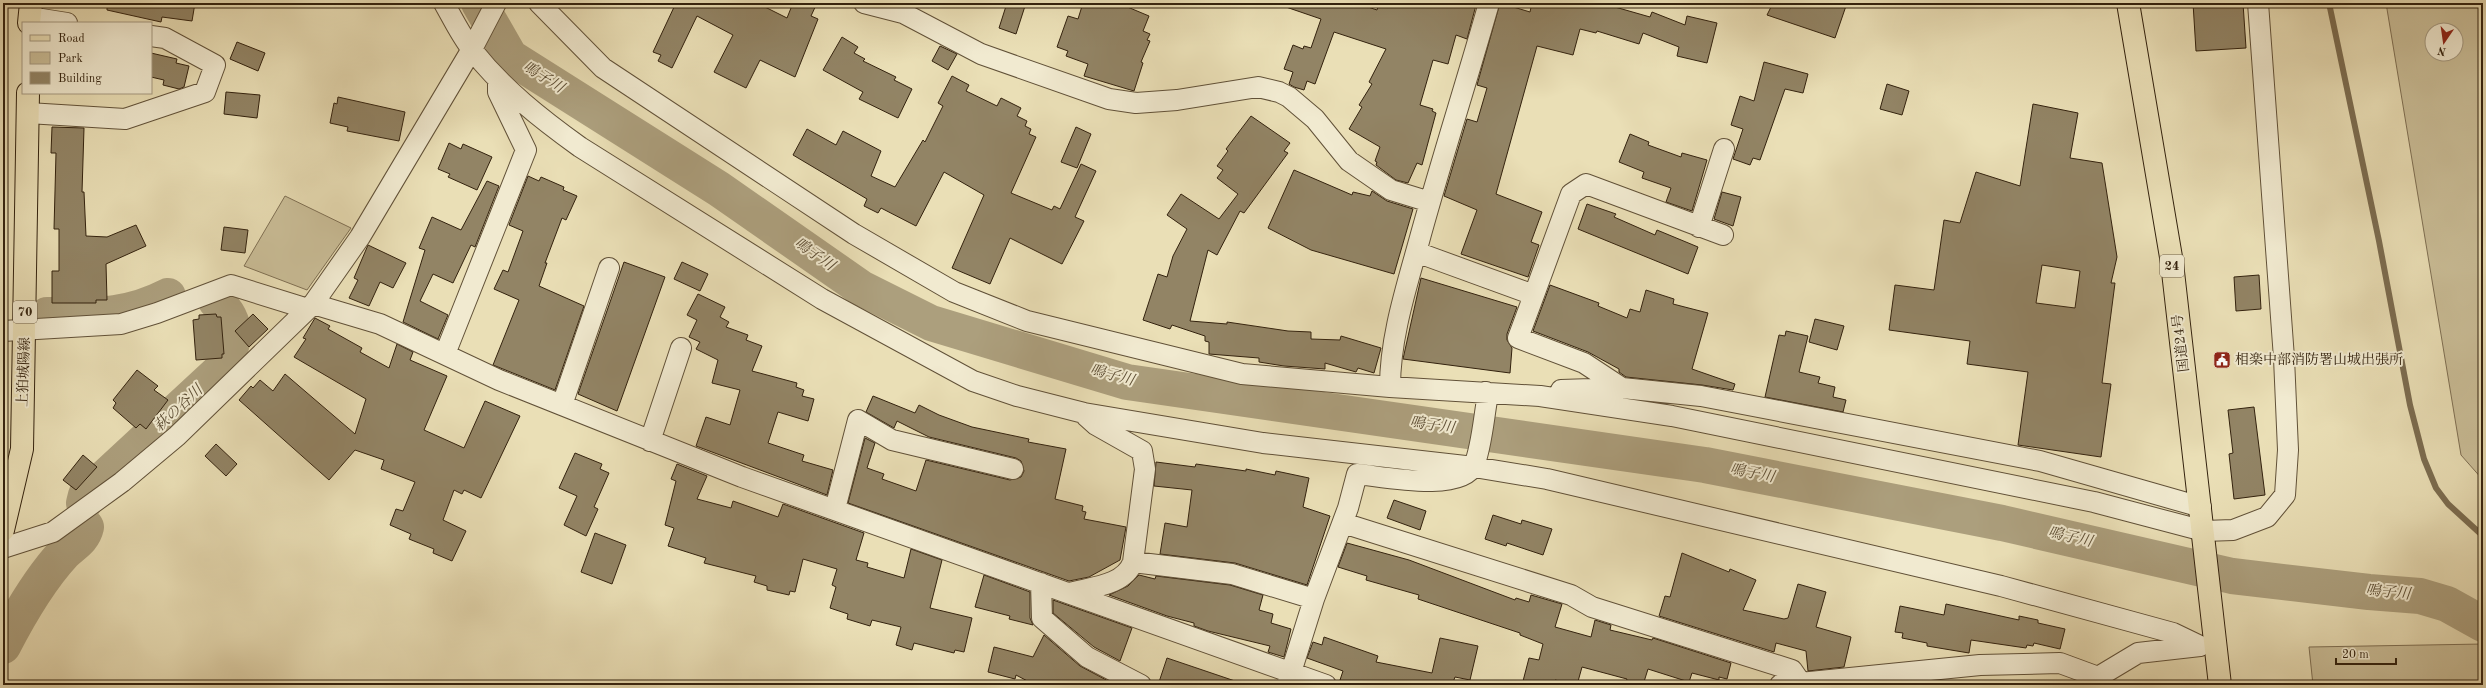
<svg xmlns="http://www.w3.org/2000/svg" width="2486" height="688" viewBox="0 0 2486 688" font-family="'Old Standard TT','Noto Serif JP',serif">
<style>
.green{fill:#cbbf99;stroke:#7f7054;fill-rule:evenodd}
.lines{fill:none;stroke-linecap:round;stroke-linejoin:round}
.stream{stroke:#7c6d51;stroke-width:6}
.river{stroke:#ac9f7d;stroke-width:36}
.building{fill:#928465;stroke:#33220e;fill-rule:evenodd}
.minor-casing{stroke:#615138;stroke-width:22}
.major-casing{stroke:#33220e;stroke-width:24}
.highway-casing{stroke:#33220e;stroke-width:24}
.minor{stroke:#f1ead0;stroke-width:20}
.major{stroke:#eadfb6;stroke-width:22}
.highway{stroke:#eadfb6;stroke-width:22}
.labels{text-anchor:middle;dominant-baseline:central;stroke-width:4;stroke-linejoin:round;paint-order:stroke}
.shield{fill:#f1ead0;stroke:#6c5e48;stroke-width:1}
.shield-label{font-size:13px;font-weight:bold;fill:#33220e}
.street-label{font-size:14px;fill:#33220e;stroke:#f1ead0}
.poi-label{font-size:14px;fill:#33220e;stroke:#f1ead0;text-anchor:start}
.water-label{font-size:15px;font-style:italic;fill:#5d4e35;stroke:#f1ead0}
</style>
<rect width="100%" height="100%" fill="#eadfb6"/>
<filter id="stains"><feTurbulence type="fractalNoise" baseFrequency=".005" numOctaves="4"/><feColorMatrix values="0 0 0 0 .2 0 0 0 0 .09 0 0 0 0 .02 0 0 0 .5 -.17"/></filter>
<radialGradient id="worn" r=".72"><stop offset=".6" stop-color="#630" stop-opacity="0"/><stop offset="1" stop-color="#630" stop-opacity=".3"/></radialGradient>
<!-- green -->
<path class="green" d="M 2386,3 L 2483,3 L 2483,480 L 2461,455 ZM 2432,30 L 2456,30 L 2456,54 L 2432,54 Z
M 285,196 L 351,228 L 307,290 L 244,266 Z
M 2483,644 L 2483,685 L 2313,685 L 2309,647 Z"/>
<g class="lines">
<!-- stream -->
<path class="stream" d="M 2329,3 L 2379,241 L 2410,405 L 2424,459 L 2436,488 L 2448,504 L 2483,536"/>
<!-- river -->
<path class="river" d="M 479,3 L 510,57 L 719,189 L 861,288 L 931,323 L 1127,382 L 1705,465 L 2002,523 L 2232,576 L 2369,592 L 2420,596 L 2447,604 L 2483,624
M 47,315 C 93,315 125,318 168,296
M 84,503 L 86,495 L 220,371 C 235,345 241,323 216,301
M 3,646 C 20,613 39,580 64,553 C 73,544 83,540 86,527"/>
</g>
<!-- building -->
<path class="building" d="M 107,3 L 195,3 L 192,21 L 162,17 L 161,22 L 107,10 Z
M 672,3 L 757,3 L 787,18 L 793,3 L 817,3 L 811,16 L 818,19 L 795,77 L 760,60 L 746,88 L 714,72 L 733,35 L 697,16 L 672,68 L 658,61 L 661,55 L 653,52 L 675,5 Z
M 1007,3 L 1026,3 L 1016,34 L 999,28 Z
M 1083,3 L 1118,3 L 1149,16 L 1143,31 L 1150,34 L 1147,40 L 1150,41 L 1141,62 L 1143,63 L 1134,91 L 1084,76 L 1088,64 L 1066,56 L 1068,51 L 1057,47 L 1068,16 L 1078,19 Z
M 1283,3 L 1356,3 L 1377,10 L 1379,3 L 1469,3 L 1476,5 L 1467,39 L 1456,35 L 1448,64 L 1433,60 L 1420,105 L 1433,109 L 1432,111 L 1436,113 L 1422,165 L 1417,163 L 1408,183 L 1396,180 L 1376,165 L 1377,162 L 1375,161 L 1380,147 L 1349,129 L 1362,107 L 1359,105 L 1372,84 L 1369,82 L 1386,49 L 1334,32 L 1315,84 L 1307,81 L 1304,90 L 1294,87 L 1289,84 L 1293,72 L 1284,69 L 1293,45 L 1303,49 L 1304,46 L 1311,48 L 1321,19 L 1283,6 Z
M 1500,3 L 1530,12 L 1532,3 L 1601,3 L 1650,17 L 1652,12 L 1685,25 L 1687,16 L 1717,23 L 1707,63 L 1677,56 L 1679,47 L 1643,33 L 1639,44 L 1597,31 L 1596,33 L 1580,29 L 1573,55 L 1537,46 L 1496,194 L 1542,212 L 1531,242 L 1539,245 L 1528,277 L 1461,254 L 1477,210 L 1444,196 L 1467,119 L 1477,122 L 1487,88 L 1477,85 Z
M 1773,3 L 1847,3 L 1835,38 L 1767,15 Z
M 2193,3 L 2243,3 L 2246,48 L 2196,51 Z
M 842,37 L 858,47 L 854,53 L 865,59 L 863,61 L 896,77 L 894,80 L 912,89 L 898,118 L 859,99 L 863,92 L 823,70 Z
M 237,42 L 265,53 L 258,71 L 230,59 Z
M 940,46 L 957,54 L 948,70 L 932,61 Z
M 151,53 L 177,59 L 176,63 L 189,66 L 184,87 L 179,89 L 163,85 L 164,80 L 151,77 Z
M 1764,62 L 1808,74 L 1803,93 L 1785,89 L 1760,160 L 1753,158 L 1750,165 L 1733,159 L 1743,129 L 1731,125 L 1740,96 L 1754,101 Z
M 952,76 L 969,85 L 966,91 L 997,106 L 1001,98 L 1021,108 L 1017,116 L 1027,121 L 1025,126 L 1031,129 L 1029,134 L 1036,137 L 1011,193 L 1052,210 L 1054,206 L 1060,209 L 1081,164 L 1096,171 L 1075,217 L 1084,221 L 1062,264 L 1010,238 L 990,284 L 952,268 L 984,195 L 944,172 L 916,226 L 881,208 L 878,213 L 864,206 L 867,199 L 793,155 L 807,129 L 836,145 L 843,131 L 881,151 L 871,176 L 895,187 L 923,140 L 925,142 L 943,106 L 938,103 Z
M 1887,84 L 1909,91 L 1902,115 L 1880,109 Z
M 226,92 L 260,95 L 257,118 L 224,114 Z
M 338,97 L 405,112 L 399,141 L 347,131 L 348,127 L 330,123 L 334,103 L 337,104 Z
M 2033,104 L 2078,113 L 2070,158 L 2102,163 L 2117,257 L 2111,283 L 2115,283 L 2102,383 L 2111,384 L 2101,457 L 2018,445 L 2028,372 L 1967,364 L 1970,341 L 1889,330 L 1895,285 L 1934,290 L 1944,220 L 1960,223 L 1976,172 L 2020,186 ZM 2042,265 L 2080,271 L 2075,308 L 2036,303 Z
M 1251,116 L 1290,143 L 1284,151 L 1288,153 L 1244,213 L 1240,211 L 1217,255 L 1208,250 L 1190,321 L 1227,324 L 1227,322 L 1288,331 L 1311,332 L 1311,339 L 1340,340 L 1341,336 L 1381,348 L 1374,373 L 1358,368 L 1356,372 L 1325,363 L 1325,369 L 1284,366 L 1259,362 L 1259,358 L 1209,354 L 1209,342 L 1205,341 L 1205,336 L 1172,325 L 1170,329 L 1143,320 L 1158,274 L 1167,277 L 1173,256 L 1187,229 L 1167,215 L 1181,194 L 1219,219 L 1238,194 L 1217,178 L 1223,170 L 1217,166 L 1228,151 L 1226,149 Z
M 52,127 L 84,128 L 82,192 L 84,192 L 86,236 L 107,237 L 136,225 L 146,246 L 106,264 L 107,300 L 96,300 L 96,303 L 52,303 L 52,271 L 59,271 L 59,229 L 54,229 L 56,153 L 51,153 Z
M 1076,127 L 1091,134 L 1077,168 L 1061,162 Z
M 1630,134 L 1649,142 L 1648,145 L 1681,157 L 1682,153 L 1707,160 L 1692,211 L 1666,202 L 1671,188 L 1642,178 L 1644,172 L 1619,162 Z
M 449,143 L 461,149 L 463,144 L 492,157 L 477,190 L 448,177 L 450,174 L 438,169 Z
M 1294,170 L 1352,195 L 1353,192 L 1370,196 L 1372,191 L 1387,201 L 1413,209 L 1394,274 L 1311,250 L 1268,228 Z
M 528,176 L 539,181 L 541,177 L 564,187 L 563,190 L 577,196 L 566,220 L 562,218 L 545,263 L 547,263 L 539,286 L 584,306 L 555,390 L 493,365 L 519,300 L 494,289 L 503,270 L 508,272 L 523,231 L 509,225 Z
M 487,181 L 499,186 L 475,247 L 471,245 L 453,283 L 433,274 L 420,301 L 448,315 L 438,339 L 403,322 L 425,250 L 419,248 L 432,217 L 461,230 Z
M 1722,192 L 1741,197 L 1733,226 L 1714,219 Z
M 1587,204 L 1616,214 L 1614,217 L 1655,235 L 1657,230 L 1698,247 L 1688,274 L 1578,229 Z
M 224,227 L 248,230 L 245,253 L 221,250 Z
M 368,245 L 406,263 L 393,288 L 380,282 L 369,306 L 349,298 L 358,280 L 354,278 Z
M 624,262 L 665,277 L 617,411 L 578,394 Z
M 682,262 L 708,274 L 700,291 L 674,279 Z
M 2259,275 L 2261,309 L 2236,311 L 2234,277 Z
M 1421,278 L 1517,307 L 1507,334 L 1507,340 L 1512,348 L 1510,373 L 1403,359 Z
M 1550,285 L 1599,303 L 1598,306 L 1627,318 L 1630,309 L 1640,312 L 1646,290 L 1674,299 L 1673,304 L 1708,313 L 1692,369 L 1735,384 L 1733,390 L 1702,385 L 1626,377 L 1619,372 L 1619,369 L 1588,352 L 1533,331 Z
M 698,294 L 725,307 L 720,317 L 729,322 L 726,327 L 748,335 L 746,340 L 762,346 L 752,371 L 797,383 L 796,387 L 804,390 L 802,396 L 814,399 L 808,421 L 778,412 L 768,443 L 804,455 L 802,461 L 833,470 L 827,495 L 696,446 L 706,417 L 730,425 L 740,390 L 712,383 L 718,360 L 696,349 L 700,342 L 689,337 L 697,320 L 687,315 Z
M 216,314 L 217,317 L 221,317 L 224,354 L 222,354 L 222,358 L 196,360 L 193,320 L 199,319 L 199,315 Z
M 253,314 L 268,329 L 249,347 L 235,331 Z
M 315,318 L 330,326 L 328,329 L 362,348 L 360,352 L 389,368 L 397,344 L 413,352 L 410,360 L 447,376 L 424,430 L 464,448 L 485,401 L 520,416 L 481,498 L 464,490 L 462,494 L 454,490 L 443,520 L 466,531 L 452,561 L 433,553 L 434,549 L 409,539 L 411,534 L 390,525 L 396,509 L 403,511 L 415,482 L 381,469 L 384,460 L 355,450 L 329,480 L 239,400 L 251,386 L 253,388 L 260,380 L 273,391 L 285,374 L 355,434 L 366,399 L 294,357 L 306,339 L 303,338 Z
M 1815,319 L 1844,326 L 1837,350 L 1809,342 Z
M 1786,331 L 1808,336 L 1799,372 L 1820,377 L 1818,383 L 1835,387 L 1833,397 L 1846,400 L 1843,412 L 1765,397 L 1779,335 L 1785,336 Z
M 137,370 L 158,386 L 154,390 L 168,400 L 146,429 L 140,424 L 136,428 L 113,408 L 116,403 L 113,400 Z
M 873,396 L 915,413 L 919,405 L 939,415 L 972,427 L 1029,439 L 1028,442 L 1066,449 L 1055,499 L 1083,506 L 1082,511 L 1086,512 L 1084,519 L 1126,527 L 1120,560 L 1089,577 L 1069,581 L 848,503 L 865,438 L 875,443 L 867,468 L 884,474 L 882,479 L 916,491 L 926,460 L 1010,480 L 1021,477 L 1024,471 L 1021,461 L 1016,458 L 929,437 L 897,421 L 894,428 L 866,412 Z
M 2254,407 L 2265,495 L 2234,499 L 2229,454 L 2233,453 L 2228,410 Z
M 216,444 L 237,464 L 226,476 L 205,456 Z
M 575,453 L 602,464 L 600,469 L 609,473 L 594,507 L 598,509 L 586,536 L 564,525 L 577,496 L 559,488 Z
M 83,455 L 97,467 L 76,490 L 63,480 Z
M 1156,462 L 1195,467 L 1196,464 L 1246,471 L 1246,469 L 1275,475 L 1276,471 L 1309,478 L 1303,507 L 1330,516 L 1307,585 L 1235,563 L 1160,554 L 1165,523 L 1187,527 L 1192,490 L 1154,486 Z
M 677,464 L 707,476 L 697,499 L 731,508 L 733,501 L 778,517 L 783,504 L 864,533 L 856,560 L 868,563 L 867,567 L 904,578 L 911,549 L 942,560 L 930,608 L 972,618 L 964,652 L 955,650 L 954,653 L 914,643 L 912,650 L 896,645 L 901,627 L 872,620 L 870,626 L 847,619 L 848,614 L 830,608 L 836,587 L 832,585 L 837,569 L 803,559 L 795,592 L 790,591 L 789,595 L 767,590 L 767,586 L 754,582 L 756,576 L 704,563 L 706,558 L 668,546 L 674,528 L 665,525 L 676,481 L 671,479 Z
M 1394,500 L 1426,511 L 1420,530 L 1387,518 Z
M 1493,515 L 1521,524 L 1522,520 L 1552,529 L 1543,555 L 1507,543 L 1506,546 L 1485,539 Z
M 595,533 L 626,545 L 612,584 L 581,572 Z
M 1347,543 L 1409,560 L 1515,600 L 1516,598 L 1529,602 L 1531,595 L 1562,604 L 1555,627 L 1591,637 L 1595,620 L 1611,625 L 1610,630 L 1652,640 L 1653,638 L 1731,663 L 1727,679 L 1719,677 L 1719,680 L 1692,673 L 1689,682 L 1648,669 L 1643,685 L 1625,685 L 1627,679 L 1582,667 L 1577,685 L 1555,680 L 1554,685 L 1522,685 L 1529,658 L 1539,660 L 1543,644 L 1520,635 L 1520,633 L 1418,599 L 1419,595 L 1366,580 L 1367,576 L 1338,567 Z
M 1682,553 L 1729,572 L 1730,569 L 1756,580 L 1743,610 L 1784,619 L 1788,618 L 1798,584 L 1826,592 L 1816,627 L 1851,637 L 1844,667 L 1808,671 L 1806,651 L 1776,643 L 1774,652 L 1659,616 L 1665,596 L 1670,597 Z
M 984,575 L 1030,592 L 1030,618 L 1033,625 L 1009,619 L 1010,616 L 975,607 Z
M 1139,575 L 1155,579 L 1156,576 L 1230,585 L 1263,595 L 1259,610 L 1273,614 L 1271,623 L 1291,629 L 1284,657 L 1268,652 L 1270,646 L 1208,631 L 1194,626 L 1194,623 L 1167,616 L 1109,595 L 1128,586 Z
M 1053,600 L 1132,628 L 1120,661 L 1094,647 L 1053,613 Z
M 1946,604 L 2019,620 L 2019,616 L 2038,620 L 2038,623 L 2065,629 L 2060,649 L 2034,643 L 2033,646 L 2027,645 L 2026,648 L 1971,640 L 1969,653 L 1927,646 L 1927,643 L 1902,638 L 1903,633 L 1895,632 L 1900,606 L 1944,615 Z
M 1044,635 L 1080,666 L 1112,683 L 1111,685 L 1035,685 L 1016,675 L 1015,679 L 988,672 L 994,647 L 1033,657 Z
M 1324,637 L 1378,656 L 1376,662 L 1432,673 L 1440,638 L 1478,646 L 1470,680 L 1455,677 L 1452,685 L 1356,685 L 1340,680 L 1343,671 L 1307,658 L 1313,642 L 1322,645 Z
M 1167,658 L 1235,681 L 1234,685 L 1158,685 Z"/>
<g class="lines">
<defs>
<path id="minor" d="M 444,3 C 453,19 461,36 473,51 C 503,89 541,119 580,147 L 822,299 L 973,381 L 1017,396 L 1084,413 L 1263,443 L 1474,467 L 1547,479 L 2001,586 L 2173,633 L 2200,646
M 539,3 L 603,68 L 854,234 L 954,292 L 1027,321 L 1242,374 L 1390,387 L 1540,396 L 1672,416 L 2094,502 L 2204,531 L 2233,530 L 2267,517 L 2285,495 L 2288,450 L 2284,358 L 2258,3
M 864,3 L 903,13 L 981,54 L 1109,99 L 1136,103 L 1177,100 L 1258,87 L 1279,92 L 1289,97 L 1315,119 L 1349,161 L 1391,190 L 1430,202
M 29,17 L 67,23
M 28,113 L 125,119 L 205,92 L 215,65 L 165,38 L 151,36
M 1699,227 L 1724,149
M 1416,252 L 1534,295 L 1571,194 L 1586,184 L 1723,235
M 1534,295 L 1518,338 L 1584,363 L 1622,388
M 313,304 L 380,324 L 499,380 L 742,477 L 1326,685
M 3,331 L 121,324 L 157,313 L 231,285 L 308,309
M 445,354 L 526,150 L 498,92 L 498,80
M 1390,387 C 1390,339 1405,292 1418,245 C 1440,164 1466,84 1489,3
M 1561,390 L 1622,388 L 1701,396 L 2040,461 L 2201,507
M 562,405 L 609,268
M 1086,416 L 1096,425 L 1142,451 L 1145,469 L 1133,562 L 1232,574 L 1314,599
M 650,441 L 681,348
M 835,509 L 858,420 L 892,440 L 1013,469
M 1343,523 L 1571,595 L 1592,607 L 1792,670 L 1801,683
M 3,548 L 53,532 L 122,482 L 177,436 L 313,304 L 360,237 L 472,49 L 496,3
M 1041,583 L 1042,618 L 1087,657 L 1141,685
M 1069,593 C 1091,587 1124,586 1133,562
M 1287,685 L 1314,599 L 1348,508 L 1357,474 C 1381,476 1461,493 1474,465 C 1481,450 1484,417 1487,400 L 1486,392
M 1780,685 L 1980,665 L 2060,663 L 2098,677 L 2138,653 L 2200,646"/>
<path id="major" d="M 29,23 L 31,3
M 3,530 L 22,449 L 28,93"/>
<path id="highway" d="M 2128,3 L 2172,263 L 2220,685"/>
</defs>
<!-- minor casing -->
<use href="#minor" class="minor-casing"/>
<!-- major casing -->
<use href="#major" class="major-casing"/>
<!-- highway casing -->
<use href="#highway" class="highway-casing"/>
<!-- minor -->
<use href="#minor" class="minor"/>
<!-- major -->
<use href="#major" class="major"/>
<!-- highway -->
<use href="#highway" class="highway"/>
</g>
<!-- icons -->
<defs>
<symbol id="civic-square" viewBox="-11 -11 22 22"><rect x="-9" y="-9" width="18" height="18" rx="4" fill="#8f2418" stroke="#f1ead0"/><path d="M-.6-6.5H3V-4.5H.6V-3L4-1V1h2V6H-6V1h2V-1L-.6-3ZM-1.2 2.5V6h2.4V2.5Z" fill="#fff"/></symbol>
</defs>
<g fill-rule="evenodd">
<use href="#civic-square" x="2212" y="350" width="20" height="20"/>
</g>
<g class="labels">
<!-- shield labels -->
<g class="shield">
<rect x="2160" y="255" width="24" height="22" rx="3"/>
<rect x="13" y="301" width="24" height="22" rx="3"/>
</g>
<g class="shield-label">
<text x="2172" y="266">24</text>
<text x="25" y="312">70</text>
</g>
<!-- street labels -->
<g class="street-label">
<text transform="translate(2181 343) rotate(-97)">国道24号</text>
<text transform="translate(24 372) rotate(-88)">上狛城陽線</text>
</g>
<!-- poi labels -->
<g class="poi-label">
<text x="2235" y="360">相楽中部消防署山城出張所</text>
</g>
<!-- water labels -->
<g class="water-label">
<text transform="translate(543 78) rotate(32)">鳴子川</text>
<text transform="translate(814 255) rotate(35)">鳴子川</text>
<text transform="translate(1112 376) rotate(15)">鳴子川</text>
<text transform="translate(179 409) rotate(-43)">萩の谷川</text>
<text transform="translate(1432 426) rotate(8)">鳴子川</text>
<text transform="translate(1752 474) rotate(11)">鳴子川</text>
<text transform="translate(2070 538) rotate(13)">鳴子川</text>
<text transform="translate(2388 593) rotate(6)">鳴子川</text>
</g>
</g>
<!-- margin -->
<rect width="2486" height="688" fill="none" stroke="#eadfb6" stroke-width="16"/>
<rect x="4" y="4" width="2478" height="680" fill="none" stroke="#33220e" stroke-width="2"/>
<rect x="8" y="8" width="2470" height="672" fill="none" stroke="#33220e"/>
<!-- legend -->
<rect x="22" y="22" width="130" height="72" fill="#f1ead0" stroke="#a59a82"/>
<rect x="30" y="35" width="20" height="6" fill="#eadfb6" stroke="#a59a82"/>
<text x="58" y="42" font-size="12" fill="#33220e">Road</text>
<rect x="30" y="52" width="20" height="12" fill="#cbbf99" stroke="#a59a82"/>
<text x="58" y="62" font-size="12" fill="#33220e">Park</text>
<rect x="30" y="72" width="20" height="12" fill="#928465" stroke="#a59a82"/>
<text x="58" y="82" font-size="12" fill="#33220e">Building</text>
<!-- north arrow -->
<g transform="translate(2444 42) rotate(193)"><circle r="19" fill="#f1ead0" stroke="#a59a82"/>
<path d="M0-3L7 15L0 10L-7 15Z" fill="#8f2418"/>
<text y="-6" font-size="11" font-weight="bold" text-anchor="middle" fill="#33220e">N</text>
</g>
<!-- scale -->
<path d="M2336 658v6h60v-6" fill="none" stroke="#33220e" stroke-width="2"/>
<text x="2342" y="658" font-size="12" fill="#33220e" stroke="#f1ead0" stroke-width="3" paint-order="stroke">20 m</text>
<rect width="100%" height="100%" filter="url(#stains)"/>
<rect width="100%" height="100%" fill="url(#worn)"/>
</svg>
